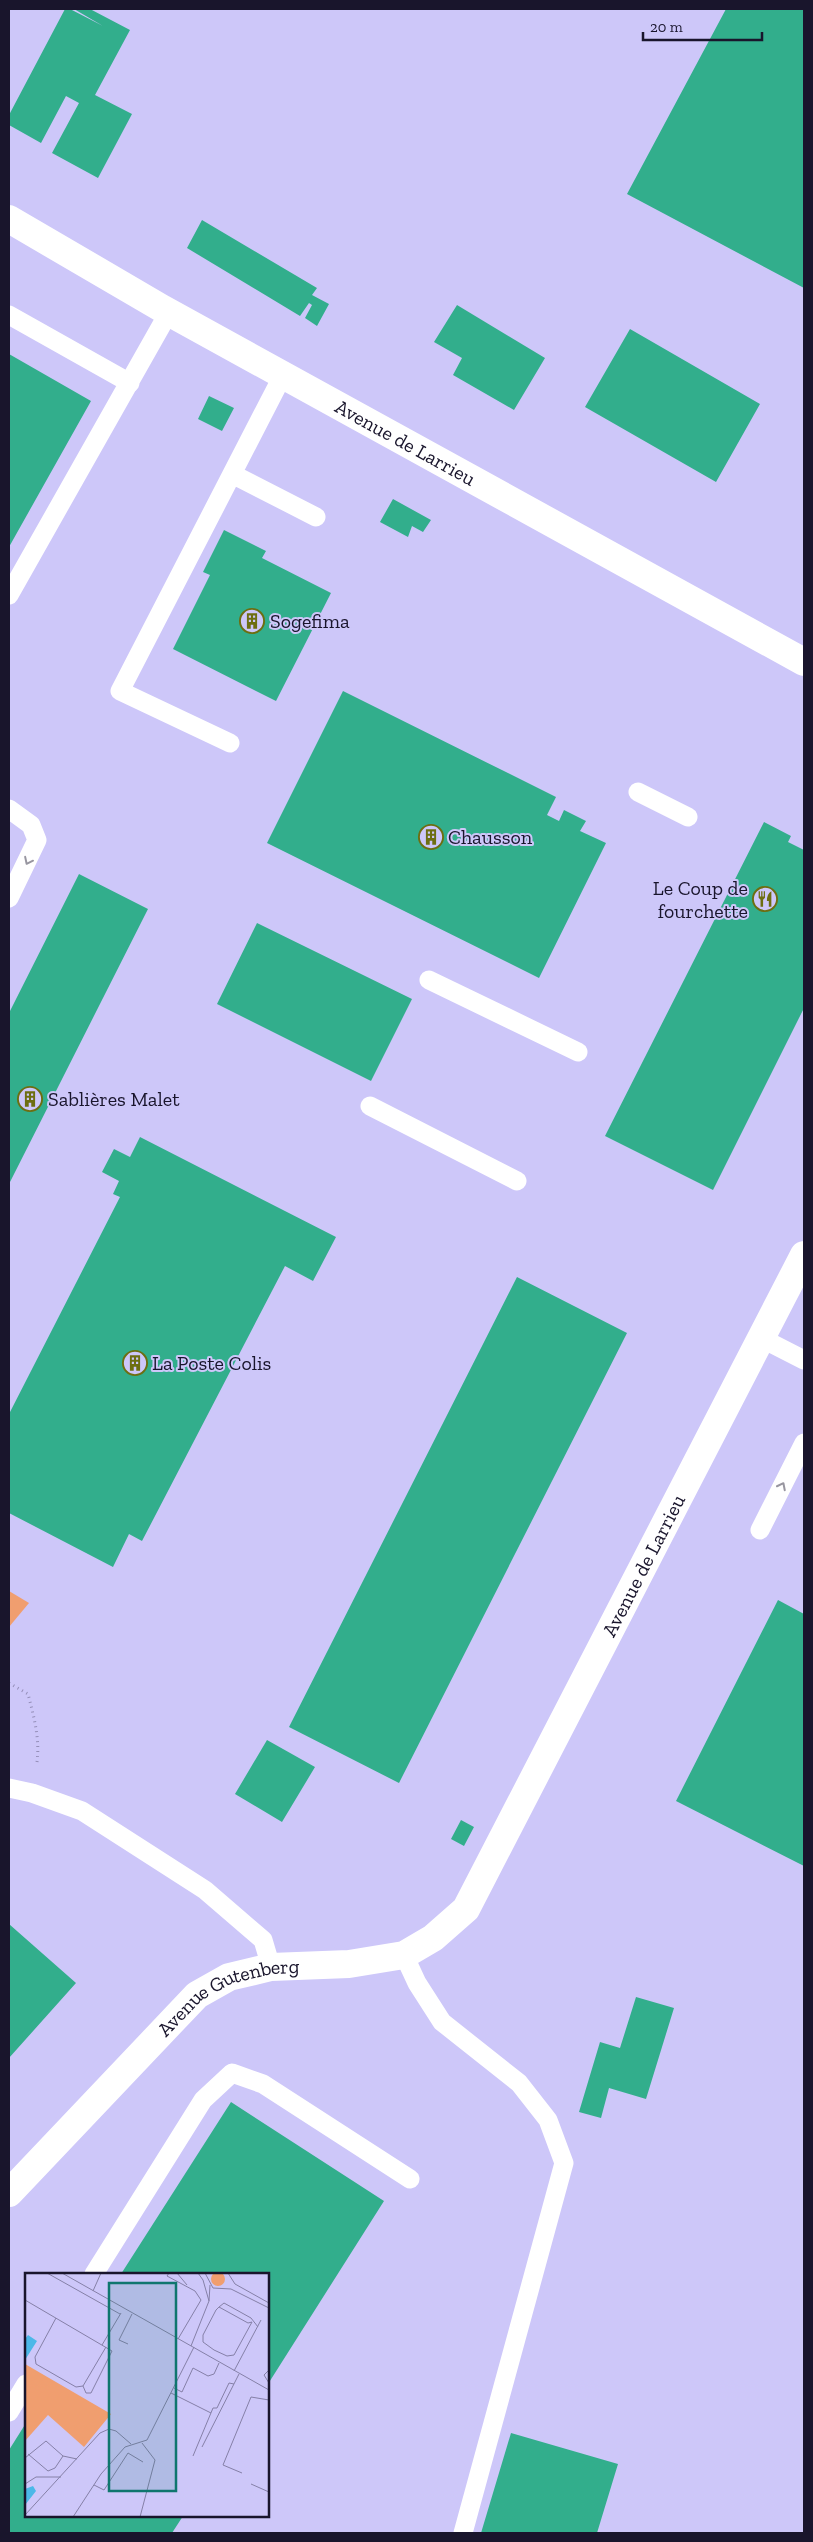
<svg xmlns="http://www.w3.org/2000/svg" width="813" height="2542" viewBox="0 0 813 2542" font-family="'Zilla Slab',serif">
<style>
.green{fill:#f09e6f}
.building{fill:#32ae8c}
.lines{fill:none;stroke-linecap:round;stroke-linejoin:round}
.path{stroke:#958fb9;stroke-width:3;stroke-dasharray:1 4;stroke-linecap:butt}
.service{stroke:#fff;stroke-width:19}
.minor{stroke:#fff;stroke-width:28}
.oneway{stroke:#9896a0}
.labels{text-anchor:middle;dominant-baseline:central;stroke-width:4;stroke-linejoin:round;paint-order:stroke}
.street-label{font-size:20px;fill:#19152c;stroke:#cdc7f9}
.poi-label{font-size:20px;fill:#19152c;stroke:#cdc7f9;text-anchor:start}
.inset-road{fill:none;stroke:#8580a7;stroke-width:1}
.view{fill:#0f766e;fill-opacity:0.15;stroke:#0f766e;stroke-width:2.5}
.inset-edge{fill:none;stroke:#19152c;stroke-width:2.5}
</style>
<rect width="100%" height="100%" fill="#cdc7f9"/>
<!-- green -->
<path class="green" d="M 9,1591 L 29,1603 L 9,1627 Z"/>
<!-- building -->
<path class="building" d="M 65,9 L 70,9 L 103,26 L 74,9 L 90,9 L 130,30 L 95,95 L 132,114 L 98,178 L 52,153 L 79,103 L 66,96 L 41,143 L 9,125 L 9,115 Z
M 726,9 L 804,9 L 804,288 L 627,194 Z
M 202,220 L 317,288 L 312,295 L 329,304 L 317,326 L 305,318 L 312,305 L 309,303 L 300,316 L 187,248 Z
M 457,305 L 545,358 L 514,410 L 453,375 L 462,358 L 434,342 Z
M 630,329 L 760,404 L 716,482 L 585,407 Z
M 9,354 L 91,401 L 9,547 Z
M 209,396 L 234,408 L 222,431 L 198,419 Z
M 393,499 L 431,520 L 423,532 L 412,526 L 408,537 L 380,522 Z
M 224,530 L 266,551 L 262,558 L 331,593 L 276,701 L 173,649 L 210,575 L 203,572 Z
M 343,691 L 556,797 L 547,815 L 559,821 L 564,810 L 586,821 L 580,831 L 606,843 L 539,978 L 267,843 Z
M 764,822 L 791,836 L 788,842 L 804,850 L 804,1008 L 713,1190 L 605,1136 Z
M 79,874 L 148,909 L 9,1184 L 9,1013 Z
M 257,923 L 412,999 L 371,1081 L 217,1004 Z
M 140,1137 L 336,1237 L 313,1281 L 285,1266 L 142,1541 L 129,1534 L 113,1567 L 9,1513 L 9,1414 L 120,1197 L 113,1194 L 119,1181 L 102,1172 L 114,1149 L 130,1157 Z
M 517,1277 L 627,1333 L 399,1783 L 289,1727 Z
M 778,1600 L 804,1614 L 804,1866 L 676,1801 Z
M 267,1740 L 315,1767 L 282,1822 L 235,1794 Z
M 461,1820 L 474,1827 L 464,1846 L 451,1839 Z
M 9,1924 L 76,1983 L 9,2058 Z
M 636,1997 L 674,2008 L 646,2099 L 609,2088 L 601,2118 L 579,2112 L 600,2042 L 620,2048 Z
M 231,2102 L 384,2201 L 268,2384 L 268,2274 L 121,2274 Z
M 26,2423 L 26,2516 L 183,2516 L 172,2533 L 9,2533 L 9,2450 Z
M 511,2433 L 618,2464 L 597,2533 L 481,2533 Z"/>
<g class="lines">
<!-- path -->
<path class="path" d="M 9,1683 L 28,1694 C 34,1717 40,1739 37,1762"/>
<!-- service -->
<path class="service" d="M 9,315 L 130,383
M 232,474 L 316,517
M 9,595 L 169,312
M 230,743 L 120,691 L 283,375
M 638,792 L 688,817
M 9,809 L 31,825 L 37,840 L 9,898
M 429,980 L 578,1052
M 370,1106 L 517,1181
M 761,1338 L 804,1360
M 760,1530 L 804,1443
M 9,1788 L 32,1793 L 82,1811 L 205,1890 L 263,1940 L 271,1967
M 404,1955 L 417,1983 L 442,2022 L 519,2083 L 548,2120 L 564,2163 L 463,2533
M 94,2274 L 203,2100 L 232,2073 L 263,2084 L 410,2179
M 9,2412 L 26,2384"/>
<!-- minor -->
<g class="minor">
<path id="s1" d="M 9,219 L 163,309 L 804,662"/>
<path id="s2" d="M 9,2193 L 197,1995 L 229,1977 L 271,1967 L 349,1964 L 404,1955 L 433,1938 L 466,1909 L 804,1255"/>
</g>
</g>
<!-- one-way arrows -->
<defs><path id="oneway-chevron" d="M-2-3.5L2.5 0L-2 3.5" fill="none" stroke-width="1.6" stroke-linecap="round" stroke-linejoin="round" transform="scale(1.25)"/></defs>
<g class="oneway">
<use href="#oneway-chevron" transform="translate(28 861) rotate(116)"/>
<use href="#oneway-chevron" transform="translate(782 1486) rotate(-63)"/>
</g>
<!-- icons -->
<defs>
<symbol id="building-ring" viewBox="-11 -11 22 22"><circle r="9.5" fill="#cdc7f9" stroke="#6d6e11" stroke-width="1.5"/><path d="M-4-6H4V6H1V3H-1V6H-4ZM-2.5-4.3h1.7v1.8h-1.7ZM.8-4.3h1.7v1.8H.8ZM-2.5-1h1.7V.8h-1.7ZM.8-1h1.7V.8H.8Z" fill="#6d6e11"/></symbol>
<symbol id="restaurant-ring" viewBox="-11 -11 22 22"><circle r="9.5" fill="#cdc7f9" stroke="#6d6e11" stroke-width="1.5"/><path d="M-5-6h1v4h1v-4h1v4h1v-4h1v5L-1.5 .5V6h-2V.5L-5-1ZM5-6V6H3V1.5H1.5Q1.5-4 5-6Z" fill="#6d6e11"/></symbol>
</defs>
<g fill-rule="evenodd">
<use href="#building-ring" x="238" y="607" width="28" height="28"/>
<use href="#building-ring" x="417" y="823" width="28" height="28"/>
<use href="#restaurant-ring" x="751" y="885" width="28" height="28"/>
<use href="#building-ring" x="16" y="1085" width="28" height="28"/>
<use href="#building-ring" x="121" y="1349" width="28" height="28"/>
</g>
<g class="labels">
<!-- street labels -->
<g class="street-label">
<text stroke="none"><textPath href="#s1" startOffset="455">Avenue de Larrieu</textPath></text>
<text stroke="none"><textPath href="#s2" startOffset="951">Avenue de Larrieu</textPath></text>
<text stroke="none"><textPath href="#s2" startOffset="301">Avenue Gutenberg</textPath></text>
</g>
<!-- poi labels -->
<g class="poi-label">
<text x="270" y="621">Sogefima</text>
<text x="448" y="837">Chausson</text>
<text x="748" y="888" text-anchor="end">Le Coup de<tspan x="748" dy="23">fourchette</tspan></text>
<text x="48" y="1099">Sablières Malet</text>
<text x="152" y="1363">La Poste Colis</text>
</g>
</g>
<!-- overview -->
<g transform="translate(25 2273)">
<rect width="244" height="244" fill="#cdc7f9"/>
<path d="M186 6a7 7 0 1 1 14 0a7 7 0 1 1-14 0ZM 0,91 L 86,141 L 59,174 L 23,142 L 0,168 Z" fill="#f09e6f"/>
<path d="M 3,62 L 12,68 L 0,87 L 0,66 ZM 8,213 L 11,218 L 0,232 L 0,216 Z" fill="#4cb8e8"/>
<path class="inset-road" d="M 22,0 L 95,41M 37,0 L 244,117M 144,0 L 142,3 L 170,18 L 176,27 L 153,66M 152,0 L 162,12M 173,0 L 178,7 L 184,28M 180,0 L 188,15 L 206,16 L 244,35M 203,0 L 210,11 L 244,30M 68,18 L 76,0M 0,27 L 87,78 L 66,120 L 61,120 L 58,113M 194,34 L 223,50 L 227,49 L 209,82 L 202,83 L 189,77 L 178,69 L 178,62 L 191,37 L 194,34 L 199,30 L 226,45 L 233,54M 31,45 L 10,84 L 11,91 L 51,114 L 58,113M 103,71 L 94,67 L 107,41M 77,72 L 96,40M 166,73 L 184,28 L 185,12M 244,97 L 239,102 L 244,110M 209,98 L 236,47M 58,113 L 81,74M 149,115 L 157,119 L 168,95 L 183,103 L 189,101 L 194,90M 146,120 L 186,140M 177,174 L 214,101M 3,181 L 23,198 L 30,195 L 38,183M 168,183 L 188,135 L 192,135 L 204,110 L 209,111M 0,185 L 21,168 L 38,183 L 52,186M 217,200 L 198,192 L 226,124 L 244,127M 0,211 L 11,204 L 36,204M 226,211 L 244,219M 69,212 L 79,217 L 103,180 L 118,189M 0,242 L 75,160 L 84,156 L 91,158 L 106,171M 48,244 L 76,201 L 100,174 L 122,167 L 169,74M 115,244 L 130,187 L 117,170"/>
<path class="view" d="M 84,10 L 151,10 L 151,218 L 84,218 Z"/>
<rect width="244" height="244" class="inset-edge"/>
</g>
<!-- border -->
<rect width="813" height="2542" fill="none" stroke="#19152c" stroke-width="20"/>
<!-- scale -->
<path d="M643 32v8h119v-8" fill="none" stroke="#19152c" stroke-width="2.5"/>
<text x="650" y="32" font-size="15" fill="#19152c" stroke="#cdc7f9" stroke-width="4" paint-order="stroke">20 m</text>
</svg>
